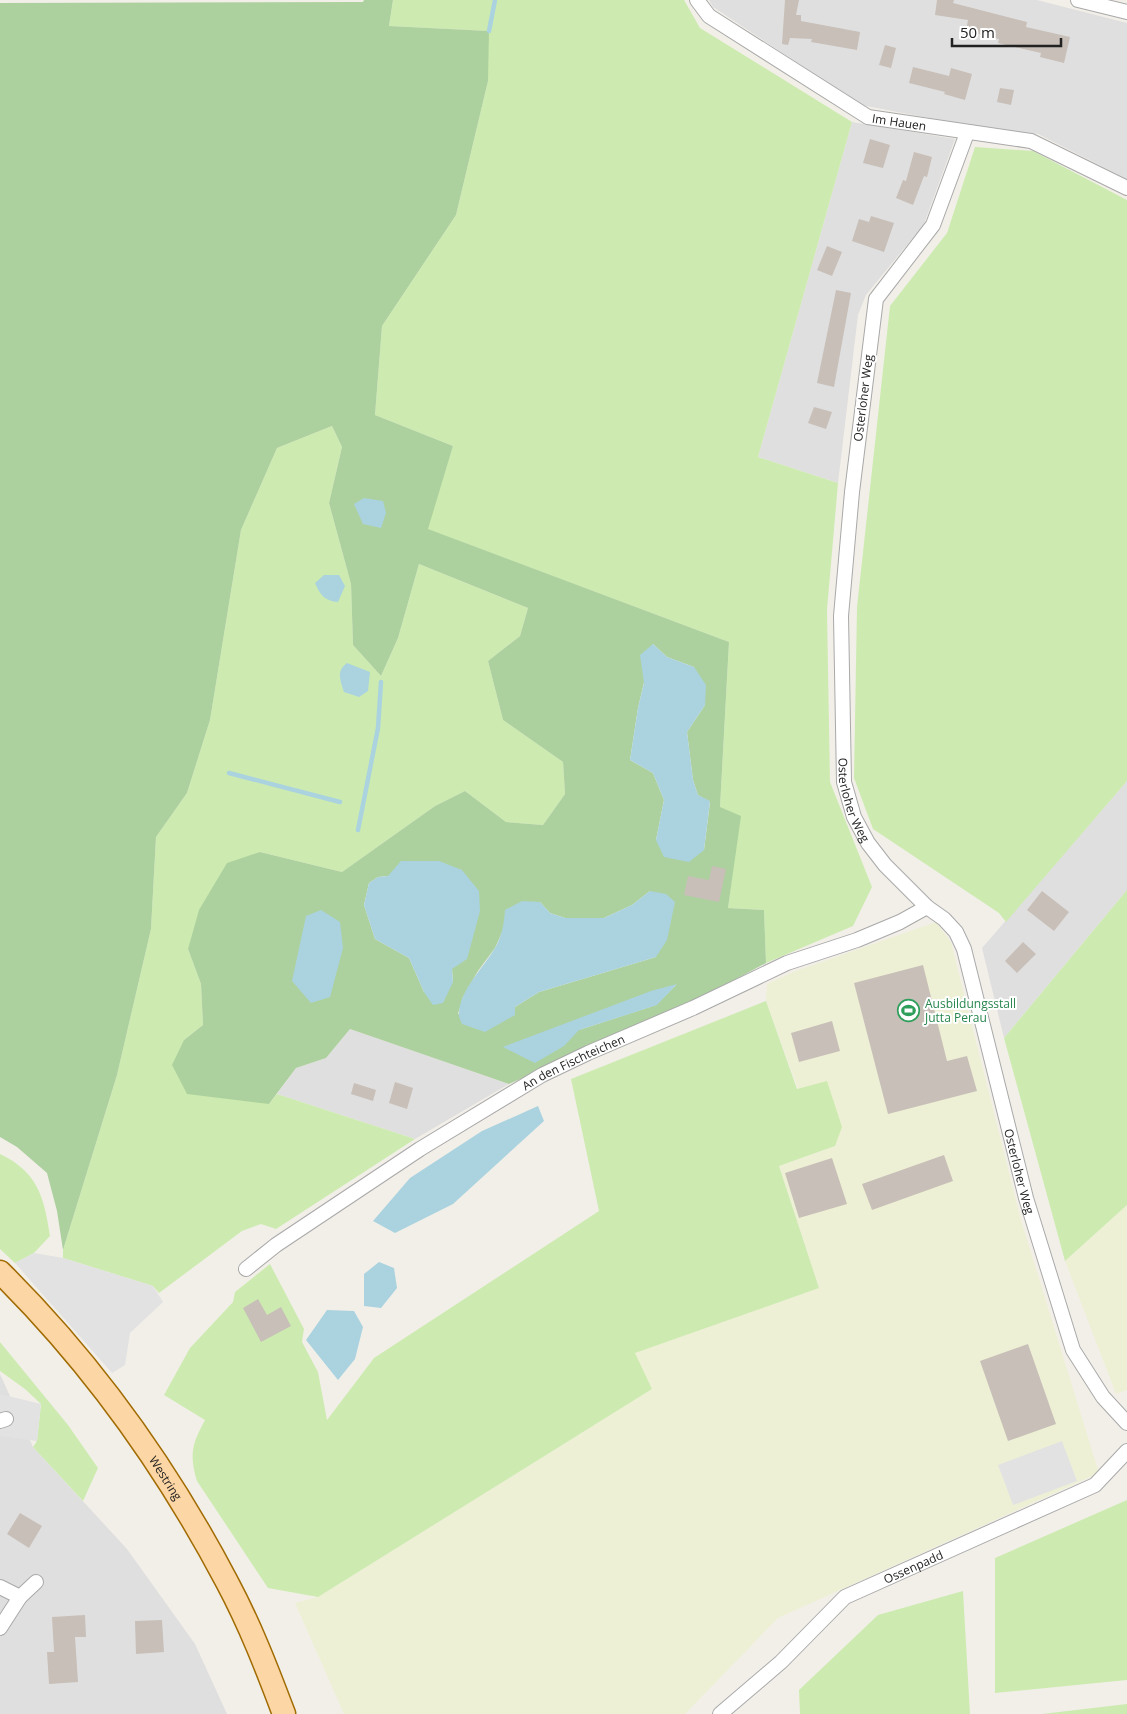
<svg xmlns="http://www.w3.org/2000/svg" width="1127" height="1714" viewBox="0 0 1127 1714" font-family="'Open Sans',sans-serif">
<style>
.residential{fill:#e0dfdf}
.farmland{fill:#eef0d5}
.grass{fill:#cdebb0}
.forest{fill:#add19e;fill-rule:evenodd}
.parking{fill:#e2e2e2}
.water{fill:#aad3df}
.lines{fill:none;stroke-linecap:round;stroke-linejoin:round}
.stream{stroke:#aad3df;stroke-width:4.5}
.building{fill:#c7bfb8}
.street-casing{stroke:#a9a9a9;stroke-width:16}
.primary-casing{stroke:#a06b00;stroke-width:25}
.street{stroke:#fff;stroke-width:14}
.primary{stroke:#fcd6a4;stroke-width:22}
.labels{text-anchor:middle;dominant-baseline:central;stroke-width:4;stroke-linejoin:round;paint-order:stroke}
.street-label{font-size:12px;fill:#222;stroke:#fff}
.leisure-label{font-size:12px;fill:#27864d;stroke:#fff;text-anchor:start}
</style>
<rect width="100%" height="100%" fill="#f2efe9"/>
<!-- residential -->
<path class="residential" d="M 709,0 L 1037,0 L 1127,23 L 1127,179 L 1038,134 L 991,130 L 861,105 L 713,7 Z
M 852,122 L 955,139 L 924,224 L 866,295 L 858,315 L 838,483 L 758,457 Z
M 1127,781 L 1127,890 L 1004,1038 L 982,948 Z
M 350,1029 L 509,1084 L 415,1139 L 277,1094 L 296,1068 L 326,1058 Z
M 0,1374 L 33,1447 L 127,1549 L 195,1644 L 227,1714 L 0,1714 Z"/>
<!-- farmland -->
<path class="farmland" d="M 936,922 L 951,942 L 1021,1220 L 1099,1473 L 778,1618 L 685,1714 L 344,1714 L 295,1603 L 318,1597 L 652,1389 L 634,1353 L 819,1288 L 779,1166 L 835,1146 L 798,1089 L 766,1001 L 767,984 L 793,972 Z
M 1127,1205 L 1127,1390 L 1116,1394 L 1065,1261 Z"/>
<!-- grass -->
<path class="grass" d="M 393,0 L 684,0 L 700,28 L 852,122 L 758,457 L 838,483 L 827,610 L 830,782 L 872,887 L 853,926 L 766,963 L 764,910 L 728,908 L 733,869 L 720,807 L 729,642 L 427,529 L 453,446 L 375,415 L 382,326 L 456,215 L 488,81 L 488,31 L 389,26 Z
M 975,147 L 1033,151 L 1127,200 L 1127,781 L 1006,922 L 999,913 L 873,829 L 854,778 L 857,607 L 890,306 L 947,233 Z
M 332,426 L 342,447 L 329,503 L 351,584 L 353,645 L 381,676 L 398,638 L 419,564 L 528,608 L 520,636 L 488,661 L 503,720 L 563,762 L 565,794 L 543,825 L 506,822 L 465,791 L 435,806 L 342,872 L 260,852 L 188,949 L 201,984 L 203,1025 L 184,1040 L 269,1104 L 277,1094 L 415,1139 L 276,1229 L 261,1224 L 242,1231 L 159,1293 L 153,1286 L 63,1258 L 63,1250 L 117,1075 L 151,929 L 156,837 L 187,793 L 210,720 L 241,530 L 277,448 Z
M 1127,890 L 1127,1205 L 1065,1261 L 1004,1038 Z
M 766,1001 L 797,1089 L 827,1081 L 842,1127 L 835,1146 L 779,1166 L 819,1288 L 635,1353 L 652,1389 L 318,1597 L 268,1588 L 197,1481 C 189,1454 192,1444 205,1420 L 164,1395 L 190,1348 L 233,1302 L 235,1292 L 270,1264 L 304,1329 L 302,1342 L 318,1372 L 327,1420 L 374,1358 L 599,1211 L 571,1079 Z
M 0,1154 C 38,1172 44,1197 50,1236 L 34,1253 L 15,1263 L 0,1249 Z
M 0,1342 L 68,1425 L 98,1468 L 83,1501 L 33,1447 L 37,1441 L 41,1404 L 25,1389 L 0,1371 Z
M 1127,1500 L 1127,1680 L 995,1693 L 995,1558 Z
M 963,1591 L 970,1714 L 800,1714 L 799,1690 L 878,1615 Z
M 1127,1704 L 1127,1714 L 1042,1714 Z"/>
<!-- forest -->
<path class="forest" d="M 364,0 L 393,0 L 389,26 L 489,31 L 488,81 L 456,215 L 382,326 L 375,415 L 453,446 L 428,529 L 729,642 L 720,807 L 741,816 L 728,908 L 764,910 L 766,963 L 693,1002 L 509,1084 L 350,1029 L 326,1058 L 296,1068 L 269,1104 L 187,1094 L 172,1065 L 184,1040 L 203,1025 L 201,984 L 188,949 L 199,910 L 227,863 L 260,852 L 342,872 L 435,806 L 465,791 L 506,822 L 543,825 L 565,794 L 563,762 L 503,720 L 488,661 L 520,636 L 528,608 L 419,564 L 398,638 L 381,676 L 353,645 L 351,584 L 329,503 L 342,447 L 332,426 L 277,448 L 241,530 L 210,720 L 187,793 L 156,837 L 151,929 L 117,1075 L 63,1250 L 57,1211 L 47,1173 L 17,1147 L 0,1137 L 0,3 L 363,2 ZM 653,644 L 667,657 L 694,667 L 705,705 L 687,732 L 693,780 L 698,795 L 710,802 L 704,850 L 656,840 L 664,800 L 653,773 L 630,760 L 638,708 ZM 388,876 L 452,969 L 453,982 L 424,992 L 409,958 L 375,939 L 364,905 L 369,883 L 378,877 ZM 650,891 L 656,957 L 539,992 L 515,1007 L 458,1014 L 463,997 L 478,971 L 495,948 L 504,928 L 540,902 L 550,913 L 565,918 L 604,918 L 632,905 ZM 676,985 L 656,1005 L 579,1030 Z"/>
<!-- parking -->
<path class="parking" d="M 34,1253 L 63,1258 L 153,1286 L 163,1302 L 130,1333 L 125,1365 L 112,1373 L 15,1263 Z
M 0,1394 L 41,1404 L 37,1441 L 0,1436 Z
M 1062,1441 L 1077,1481 L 1013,1505 L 998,1465 Z"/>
<!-- water -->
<path class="water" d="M 364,498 L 383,501 L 386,513 L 381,528 L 363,524 L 354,504 Z
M 324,575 L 339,575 L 345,586 L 338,602 C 325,601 320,595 315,583 Z
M 653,644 L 667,657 L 694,667 L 706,685 L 705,705 L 687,732 L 693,780 L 698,795 L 710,801 L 704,850 L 689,862 L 664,857 L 656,840 L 664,800 L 653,773 L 630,760 L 638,708 L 644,683 L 640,655 Z
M 347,663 L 370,672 L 368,691 L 359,697 L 344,692 C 340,680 336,671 347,663 Z
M 401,861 L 439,861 L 462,870 L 479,891 L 480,911 L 467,959 L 452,969 L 453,982 L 443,1003 L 433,1005 L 424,992 L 409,958 L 375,939 L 364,905 L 369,883 L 378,877 L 388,876 Z
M 650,891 L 666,894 L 675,902 L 667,940 L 656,957 L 539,992 L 515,1007 L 515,1015 L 485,1032 L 462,1024 C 461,1021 458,1016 459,1013 C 460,990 484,967 495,948 C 502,936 504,924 505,910 L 522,901 L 540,902 L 550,913 L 565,918 L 604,918 L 632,905 Z
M 321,910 L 340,922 L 343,948 L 330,997 L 311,1003 L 292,981 L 306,916 Z
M 677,984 L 657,1005 L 579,1030 L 564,1046 L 535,1063 L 503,1047 L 651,991 Z
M 538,1106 L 544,1121 L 453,1204 L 395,1233 L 373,1221 L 410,1178 L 482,1131 Z
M 379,1262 L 394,1268 L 397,1288 L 381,1308 L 364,1306 L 364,1274 Z
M 327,1310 L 354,1311 L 363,1327 L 355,1359 L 338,1380 L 306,1340 Z"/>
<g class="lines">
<!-- stream -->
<path class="stream" d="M 489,31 L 495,0
M 229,773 L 340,802
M 358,830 L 378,728 L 381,682"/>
</g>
<!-- building -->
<path class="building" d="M 785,0 L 799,0 L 796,15 L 801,15 L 801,21 L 860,32 L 857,50 L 811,42 L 812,39 L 790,38 L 788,45 L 782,44 Z
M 937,0 L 954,0 L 953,3 L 1027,22 L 1026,27 L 1070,37 L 1064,63 L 1040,57 L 1041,53 L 998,43 L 999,39 L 966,31 L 968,20 L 935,15 Z
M 885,45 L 896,48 L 891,68 L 879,65 Z
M 913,67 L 949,76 L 951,68 L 972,74 L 965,100 L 944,94 L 945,92 L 909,83 Z
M 1000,88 L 1014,90 L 1011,105 L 997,102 Z
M 870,139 L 890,145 L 883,168 L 863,163 Z
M 914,152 L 932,157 L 927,177 L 924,176 L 913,205 L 896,198 L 903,180 L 906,181 Z
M 871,216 L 894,223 L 884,252 L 852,241 L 859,219 L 869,222 Z
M 827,246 L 842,252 L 832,276 L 817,270 Z
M 836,290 L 851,293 L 834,387 L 817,383 Z
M 814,407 L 832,412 L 826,429 L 808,423 Z
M 712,866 L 726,869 L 719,902 L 684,895 L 688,876 L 709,880 Z
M 1042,891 L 1069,912 L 1054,931 L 1027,910 Z
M 1023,942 L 1036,954 L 1017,973 L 1005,961 Z
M 923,965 L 947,1061 L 967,1056 L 977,1091 L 888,1114 L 854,983 Z
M 832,1021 L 840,1051 L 799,1062 L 791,1033 Z
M 395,1082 L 413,1088 L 407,1109 L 389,1103 Z
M 354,1083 L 376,1090 L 373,1101 L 351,1094 Z
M 944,1155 L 953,1181 L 872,1210 L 862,1184 Z
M 832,1158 L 847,1204 L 799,1218 L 785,1173 Z
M 258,1299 L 267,1315 L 281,1307 L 291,1326 L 261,1342 L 243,1308 Z
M 1028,1344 L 1056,1424 L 1008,1441 L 980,1361 Z
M 20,1513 L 42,1526 L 29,1548 L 7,1534 Z
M 85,1615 L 86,1637 L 75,1637 L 78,1682 L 49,1684 L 47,1652 L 54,1652 L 52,1617 Z
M 162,1620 L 164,1652 L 136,1654 L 135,1621 Z"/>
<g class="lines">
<defs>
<g id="street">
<path id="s1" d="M 697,0 L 709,16 L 868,117 L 1031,141 L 1127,188"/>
<path d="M 1078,0 L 1127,12"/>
<path id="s2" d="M 967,133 L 933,225 L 876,299 L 852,492 L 841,616 L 844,782 L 854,817 L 868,843 L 885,865 L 927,907 L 944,919 L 956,932 L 964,949 L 1026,1198 L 1073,1350 L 1103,1397 L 1127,1423"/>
<path id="s3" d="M 246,1269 L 276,1245 L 420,1149 L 542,1075 L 588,1053 L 693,1008 L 787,963 L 857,940 L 900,922 L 927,907"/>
<path d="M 0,1421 L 6,1419"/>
<path d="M 0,1587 L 20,1597"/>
<path d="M 0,1628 L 20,1597 L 36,1582"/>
<path id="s4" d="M 720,1714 L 781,1662 L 845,1597 L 1095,1485 L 1127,1451"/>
</g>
<g id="primary">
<path id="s5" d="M 0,1272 C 92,1363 167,1468 227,1582 C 250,1625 267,1669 284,1714"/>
</g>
</defs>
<!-- street casing -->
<use href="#street" class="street-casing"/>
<!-- primary casing -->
<use href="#primary" class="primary-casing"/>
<!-- street -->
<use href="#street" class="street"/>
<!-- primary -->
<use href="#primary" class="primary"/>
</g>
<!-- icons -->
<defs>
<symbol id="stadium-ring" viewBox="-11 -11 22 22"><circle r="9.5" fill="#fff" stroke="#2e9e5b" stroke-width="1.5"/><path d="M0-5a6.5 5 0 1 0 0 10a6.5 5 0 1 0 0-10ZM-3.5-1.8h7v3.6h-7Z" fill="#2e9e5b"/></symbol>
</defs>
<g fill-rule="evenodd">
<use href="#stadium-ring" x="896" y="998" width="25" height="25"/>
</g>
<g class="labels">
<!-- street labels -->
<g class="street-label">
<text stroke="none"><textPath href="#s1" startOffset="240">Im Hauen</textPath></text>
<text transform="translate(863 398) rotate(-83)">Osterloher Weg</text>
<text stroke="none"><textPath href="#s2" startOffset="696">Osterloher Weg</textPath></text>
<text stroke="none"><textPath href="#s3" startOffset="388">An den Fischteichen</textPath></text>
<text stroke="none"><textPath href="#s2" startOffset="1116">Osterloher Weg</textPath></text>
<text stroke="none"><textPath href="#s5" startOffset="265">Westring</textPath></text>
<text stroke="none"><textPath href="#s4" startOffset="246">Ossenpadd</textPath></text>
</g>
<!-- leisure labels -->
<g class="leisure-label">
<text x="925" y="1003">Ausbildungsstall<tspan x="925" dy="14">Jutta Perau</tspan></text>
</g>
</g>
<!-- scale -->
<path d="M952 38v8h109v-8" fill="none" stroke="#222222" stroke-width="2.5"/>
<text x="960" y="38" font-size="15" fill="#222222" stroke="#ffffff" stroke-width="4" paint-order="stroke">50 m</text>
</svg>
